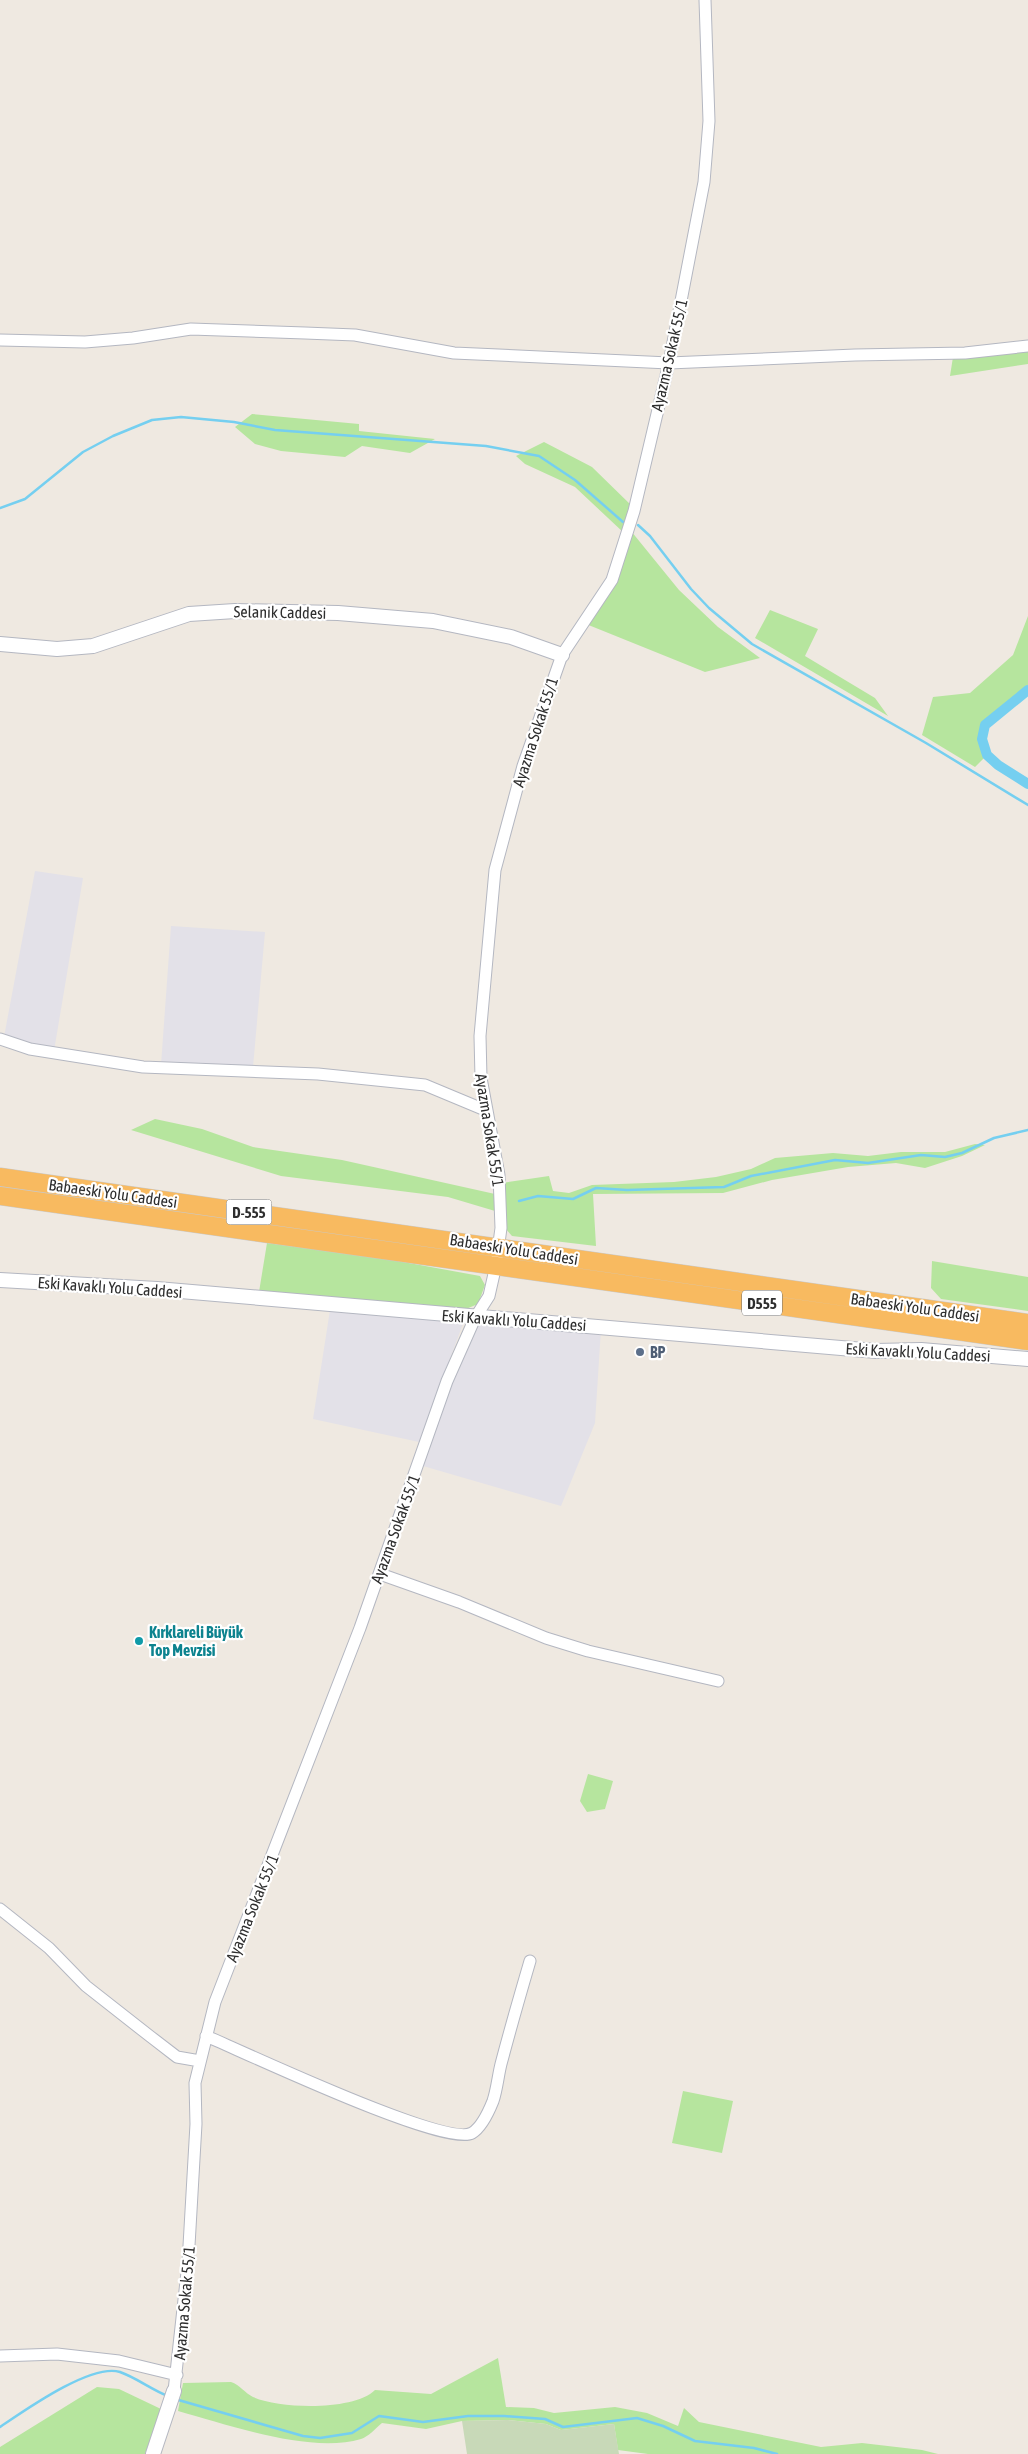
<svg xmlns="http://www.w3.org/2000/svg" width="1028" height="2454" viewBox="0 0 1028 2454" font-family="'Asap Condensed',sans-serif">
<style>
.industrial{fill:#e3e1e8}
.green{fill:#b6e59e}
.cemetery{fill:#c8d9b8}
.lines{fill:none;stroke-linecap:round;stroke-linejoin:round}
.stream{stroke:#75cff0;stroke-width:2.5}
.canal{stroke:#75cff0;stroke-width:10}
.minor-casing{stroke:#b4b7c1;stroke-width:13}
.tertiary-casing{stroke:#b4b7c1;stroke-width:16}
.trunk-casing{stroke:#c9c9c9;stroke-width:19}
.minor{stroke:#fff;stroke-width:11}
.tertiary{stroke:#fff;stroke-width:14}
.trunk{stroke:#f8ba60;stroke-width:18}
.service-dot{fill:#5c6f8a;stroke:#fff;stroke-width:2}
.culture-dot{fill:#0f9aa8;stroke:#fff;stroke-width:2}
.labels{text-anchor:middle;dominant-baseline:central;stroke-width:4.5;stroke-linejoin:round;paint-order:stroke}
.shield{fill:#fff;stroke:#6d6d6d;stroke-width:1}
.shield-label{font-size:15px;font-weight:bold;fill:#2e2e2e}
.street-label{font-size:16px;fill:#2e2e2e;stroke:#fff}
.service-label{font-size:16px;font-weight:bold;fill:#4e5e75;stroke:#fff;text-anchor:start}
.culture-label{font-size:16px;font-weight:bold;fill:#0d838f;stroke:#fff;text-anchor:start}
</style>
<rect width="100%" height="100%" fill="#efe9e1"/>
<!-- industrial -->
<path class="industrial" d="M 35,871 L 83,878 L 54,1051 L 4,1037 Z
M 171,926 L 265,932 L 253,1067 L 161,1065 Z
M 330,1310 L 464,1321 L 419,1442 L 313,1419 Z
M 479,1322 L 601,1329 L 595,1423 L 561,1506 L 423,1466 L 450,1379 Z"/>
<!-- green -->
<path class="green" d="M 1028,350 L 1028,364 L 950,376 L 953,357 Z
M 252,414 L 359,424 L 359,431 L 435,439 L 410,453 L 362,446 L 345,457 L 281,451 L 255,444 L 235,427 Z
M 544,442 L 592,467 L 633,507 L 624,533 L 575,487 L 525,464 L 516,456 Z
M 631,531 L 679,590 L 718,627 L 760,658 L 705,672 L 586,624 Z
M 770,610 L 818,629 L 805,656 L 875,698 L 888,716 L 755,638 Z
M 1028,616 L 1028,685 L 982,722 L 979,738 L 984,758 L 975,767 L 922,735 L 933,697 L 970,693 L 1013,655 Z
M 155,1119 L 202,1129 L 253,1147 L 342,1160 L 495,1194 L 495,1211 L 448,1197 L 281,1176 L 131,1130 Z
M 975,1144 L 985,1145 L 962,1156 L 925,1168 L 896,1163 L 848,1167 L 772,1180 L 723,1193 L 593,1194 L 596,1246 L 512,1236 L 505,1228 L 502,1183 L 549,1176 L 553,1191 L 569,1193 L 592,1185 L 674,1182 L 716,1177 L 751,1169 L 775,1158 L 833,1153 L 868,1156 L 901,1152 L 945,1152 Z
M 267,1243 L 387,1259 L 480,1276 L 485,1285 L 478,1304 L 461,1311 L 259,1292 Z
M 932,1261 L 1028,1277 L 1028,1311 L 941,1299 L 931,1288 Z
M 588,1774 L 613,1781 L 605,1809 L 587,1812 L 580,1801 Z
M 683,2091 L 733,2101 L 722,2153 L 672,2143 Z
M 498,2358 L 506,2407 L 534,2408 L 554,2413 L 615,2407 L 647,2413 L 678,2426 L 684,2408 L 699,2422 L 821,2447 L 862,2443 L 922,2450 L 938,2454 L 648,2454 L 618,2450 L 614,2424 L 561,2430 L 546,2424 L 508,2420 L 462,2421 L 426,2429 L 382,2423 C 376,2428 368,2437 361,2439 C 310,2454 229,2425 178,2411 L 183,2383 L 231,2382 C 240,2385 245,2393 253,2397 C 280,2409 354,2411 375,2390 L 431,2394 Z
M 97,2387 L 119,2389 L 161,2409 L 145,2454 L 0,2454 L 0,2447 Z"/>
<!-- cemetery -->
<path class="cemetery" d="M 508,2420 L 546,2424 L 561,2430 L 614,2424 L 619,2454 L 467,2454 L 462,2421 Z"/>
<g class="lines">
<!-- stream -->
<path class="stream" d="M 0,508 L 25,499 L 83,452 L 113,436 L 152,420 L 181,417 L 234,422 L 275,430 L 486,446 L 539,456 L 575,480 L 623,522
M 638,525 L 650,536 L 691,589 L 709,608 L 752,644 L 926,743 L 1028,805
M 519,1201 L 538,1196 L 573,1199 L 596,1188 L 627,1190 L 724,1187 L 751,1176 L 835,1160 L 868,1163 L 921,1155 L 945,1157 L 962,1153 L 994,1138 L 1028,1130
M 175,2399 L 303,2436 L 320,2438 L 352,2433 L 379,2416 L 423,2422 L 468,2416 L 504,2416 L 545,2419 L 563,2427 L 637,2418 L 663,2426 L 695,2441 L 754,2448 L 777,2454
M 0,2427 C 24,2411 91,2363 120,2372 C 137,2378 152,2390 168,2396"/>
<!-- canal -->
<path class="canal" d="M 1028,690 L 985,725 L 982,739 L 987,755 L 998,765 L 1028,784"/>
<defs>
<path id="minor" d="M 0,340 L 85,342 L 133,338 L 191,329 L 305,333 L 355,335 L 454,353 L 669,363 L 855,355 L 965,353 L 1028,346
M 0,1039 L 30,1049 L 143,1067 L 318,1074 L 425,1085 L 485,1110
M 380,1574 L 459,1602 L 546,1638 L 588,1651 L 718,1681
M 0,1909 L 49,1948 L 86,1986 L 151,2037 L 177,2057 L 200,2061
M 206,2036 C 244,2052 446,2148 472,2133 C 482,2127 489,2111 493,2101 C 497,2089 498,2076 501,2064 C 510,2030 520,1995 530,1961
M 0,2356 L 57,2354 L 119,2361 L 177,2375
M 174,2391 L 188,2263 L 196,2124 L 195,2083 L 215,2002 L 360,1628 L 447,1381 L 475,1318 L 489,1296 L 496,1265 L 501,1228 L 499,1175 L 481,1078 L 480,1036 L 495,870 L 523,766 L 562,655 L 612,580 L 634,511 L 669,363 L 704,182 L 709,121 L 705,0"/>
<path id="tertiary" d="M 0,644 L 57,649 L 93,646 L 189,614 L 235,611 L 338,613 L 433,621 L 511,637 L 562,655
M 0,1280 L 157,1289 L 876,1351 L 921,1350 L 1028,1359
M 153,2454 L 174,2391"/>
<path id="trunk" d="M 0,1177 L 1028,1323
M 0,1196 L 1028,1341"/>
</defs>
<!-- minor casing -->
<use href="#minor" class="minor-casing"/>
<!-- tertiary casing -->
<use href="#tertiary" class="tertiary-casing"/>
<!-- trunk casing -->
<use href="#trunk" class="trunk-casing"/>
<!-- minor -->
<use href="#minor" class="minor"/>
<!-- tertiary -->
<use href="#tertiary" class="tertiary"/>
<!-- trunk -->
<use href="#trunk" class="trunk"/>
</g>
<!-- markers -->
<circle class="service-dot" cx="640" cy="1352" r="5"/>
<circle class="culture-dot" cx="139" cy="1641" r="5"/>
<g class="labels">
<!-- shield labels -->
<g class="shield">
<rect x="226.5" y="1199.5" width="45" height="25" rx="4"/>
<rect x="742" y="1290.5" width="40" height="25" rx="4"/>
</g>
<g class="shield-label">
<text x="249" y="1212">D-555</text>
<text x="762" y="1303">D555</text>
</g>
<!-- street labels -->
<g class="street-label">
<text transform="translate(669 355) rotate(-77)">Ayazma Sokak 55/1</text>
<text transform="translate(280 612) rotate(1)">Selanik Caddesi</text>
<text transform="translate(535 732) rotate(-72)">Ayazma Sokak 55/1</text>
<text transform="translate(490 1130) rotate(81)">Ayazma Sokak 55/1</text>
<text transform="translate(113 1193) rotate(8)">Babaeski Yolu Caddesi</text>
<text transform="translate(514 1249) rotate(9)">Babaeski Yolu Caddesi</text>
<text transform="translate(110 1287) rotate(4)">Eski Kavaklı Yolu Caddesi</text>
<text transform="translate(915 1307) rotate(8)">Babaeski Yolu Caddesi</text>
<text transform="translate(514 1320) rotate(4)">Eski Kavaklı Yolu Caddesi</text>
<text transform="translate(918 1352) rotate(3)">Eski Kavaklı Yolu Caddesi</text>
<text transform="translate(395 1529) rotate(-70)">Ayazma Sokak 55/1</text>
<text transform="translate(252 1908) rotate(-68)">Ayazma Sokak 55/1</text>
<text transform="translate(184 2303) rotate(-85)">Ayazma Sokak 55/1</text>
</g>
<!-- service labels -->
<g class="service-label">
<text x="650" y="1352">BP</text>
</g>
<!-- culture labels -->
<g class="culture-label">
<text x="149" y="1632">Kırklareli Büyük<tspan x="149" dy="18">Top Mevzisi</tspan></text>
</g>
</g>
</svg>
